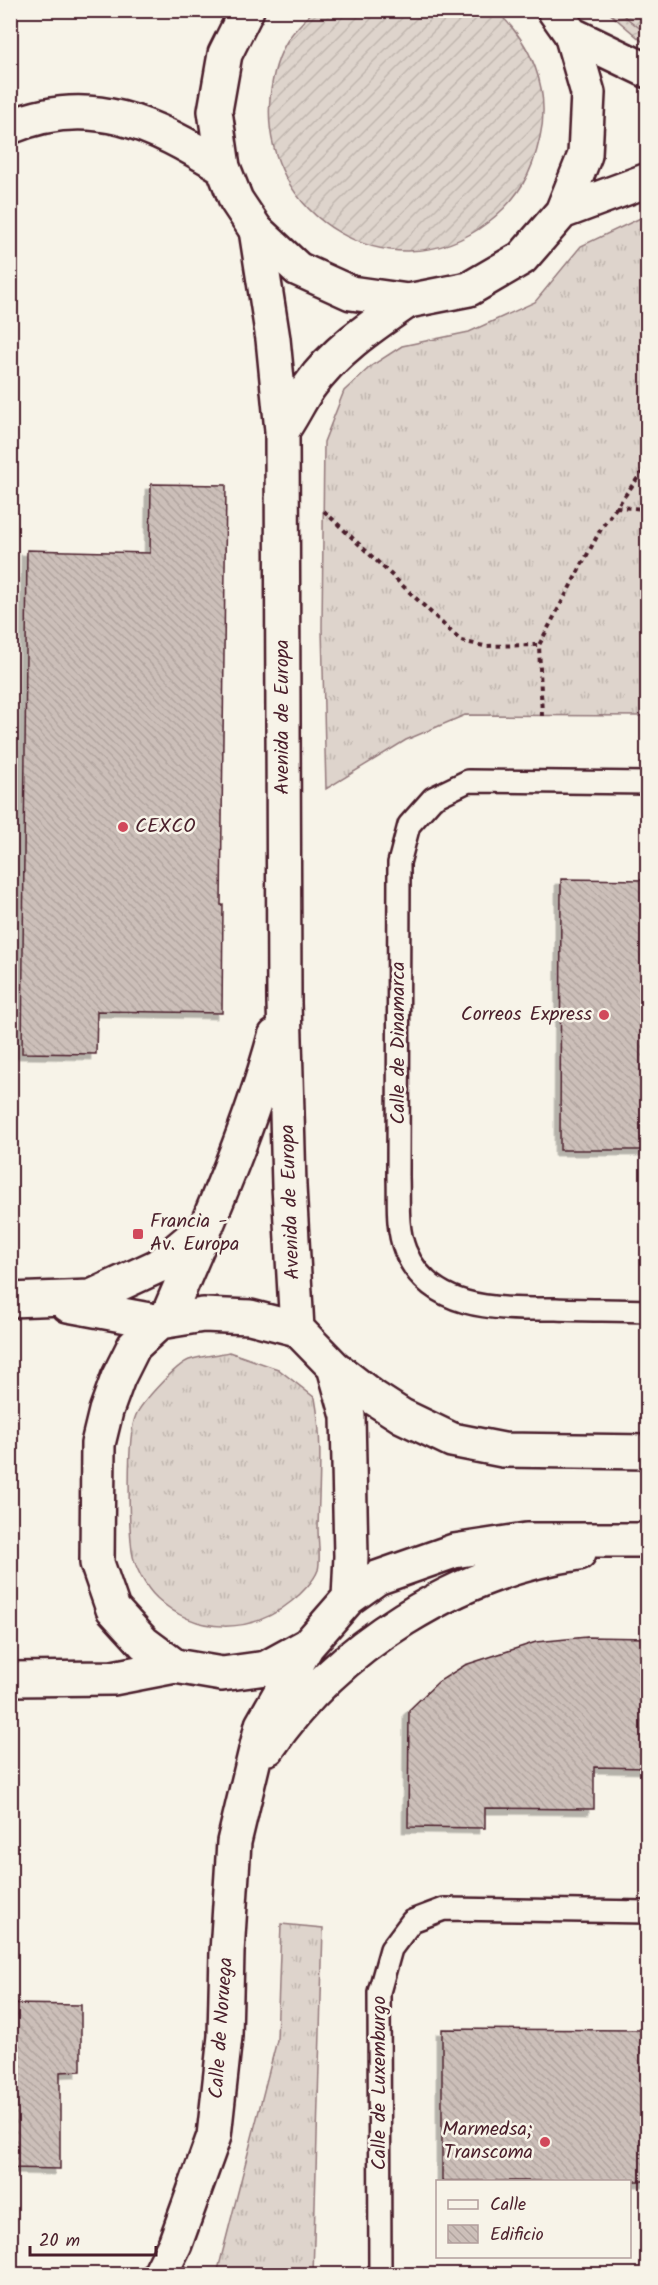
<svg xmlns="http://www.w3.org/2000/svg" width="658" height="2285" viewBox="0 0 658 2285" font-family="Kalam,sans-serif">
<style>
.grass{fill:url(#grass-tufts);stroke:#947a7c;stroke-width:1.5}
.park{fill:url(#park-crowns);stroke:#947a7c;stroke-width:1.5}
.garden{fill:url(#garden-furrows);stroke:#947a7c;stroke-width:1.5}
.building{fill:url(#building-back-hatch);stroke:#4a1f2b;stroke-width:1.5;filter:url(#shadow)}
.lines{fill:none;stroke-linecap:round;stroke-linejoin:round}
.lane-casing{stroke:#4a1f2b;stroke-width:26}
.street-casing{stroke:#4a1f2b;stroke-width:38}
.secondary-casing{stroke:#4a1f2b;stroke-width:38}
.path{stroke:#4a1f2b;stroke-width:4;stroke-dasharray:4.5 4.5;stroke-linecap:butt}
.lane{stroke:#f7f3e8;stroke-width:21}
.street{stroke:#f7f3e8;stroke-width:33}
.secondary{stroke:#f7f3e8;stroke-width:33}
.poi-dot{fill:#d1495b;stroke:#f7f3e8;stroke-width:2}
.labels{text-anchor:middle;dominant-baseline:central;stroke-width:5;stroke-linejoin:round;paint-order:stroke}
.street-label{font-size:20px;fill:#4a1f2b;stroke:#f7f3e8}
.poi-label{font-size:20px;fill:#4a1f2b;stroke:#f7f3e8;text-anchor:start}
</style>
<defs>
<pattern id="grass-tufts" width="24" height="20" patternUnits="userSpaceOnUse" patternTransform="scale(1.5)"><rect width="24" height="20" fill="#ded4cc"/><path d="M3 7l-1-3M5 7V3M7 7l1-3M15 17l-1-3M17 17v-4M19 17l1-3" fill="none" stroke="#c0b6af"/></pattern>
<pattern id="park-crowns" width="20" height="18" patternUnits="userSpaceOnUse" patternTransform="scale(1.5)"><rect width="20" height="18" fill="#ded4cc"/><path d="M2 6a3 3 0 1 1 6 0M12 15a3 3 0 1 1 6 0" fill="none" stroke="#c0b6af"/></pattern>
<pattern id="garden-furrows" width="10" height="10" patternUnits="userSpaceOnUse" patternTransform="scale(1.5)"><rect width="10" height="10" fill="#ded4cc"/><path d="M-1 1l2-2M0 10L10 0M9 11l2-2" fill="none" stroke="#c0b6af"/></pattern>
<pattern id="building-back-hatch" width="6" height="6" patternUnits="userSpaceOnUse" patternTransform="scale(1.5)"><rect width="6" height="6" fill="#ccbfb9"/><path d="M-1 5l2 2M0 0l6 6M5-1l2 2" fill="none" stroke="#b1a49f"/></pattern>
<filter id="shadow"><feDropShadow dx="-5.5" dy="5.5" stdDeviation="0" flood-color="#0004"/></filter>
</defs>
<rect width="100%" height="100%" fill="#f7f3e8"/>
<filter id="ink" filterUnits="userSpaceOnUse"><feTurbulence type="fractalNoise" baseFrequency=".0167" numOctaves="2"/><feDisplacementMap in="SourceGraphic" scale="12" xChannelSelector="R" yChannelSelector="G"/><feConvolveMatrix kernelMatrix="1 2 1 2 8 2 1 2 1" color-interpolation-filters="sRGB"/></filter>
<g filter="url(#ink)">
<!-- grass -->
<path class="grass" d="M 647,215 L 647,716 L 465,715 L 406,740 L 326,789 L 322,628 L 324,442 L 344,391 L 371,366 L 402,346 L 469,332 L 535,302 L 581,246 Z
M 229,1352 L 278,1369 L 315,1398 C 323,1441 319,1485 318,1529 C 318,1541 321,1558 318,1570 C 314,1581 301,1594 292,1601 C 251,1635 196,1635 157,1598 C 146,1588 134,1566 132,1551 C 129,1525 126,1437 136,1415 C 142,1402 176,1365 189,1360 C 202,1356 216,1355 229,1352 Z
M 281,1924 L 323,1928 L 313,2274 L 217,2274 L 277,2040 Z"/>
<!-- park -->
<path class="park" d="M 607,11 L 647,11 L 647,43 L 642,41 Z"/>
<!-- garden -->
<path class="garden" d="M 313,11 L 496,11 C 531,42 551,89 540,137 C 532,175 518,199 487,223 C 392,296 259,216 270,98 C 272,78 278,55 289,38 C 296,28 306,19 313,11 Z
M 618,11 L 647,11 L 647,34 Z"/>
<!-- building -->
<path class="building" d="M 151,484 L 226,485 L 221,905 L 223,905 L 222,1013 L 97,1011 L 96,1054 L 22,1053 L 27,550 L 150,553 Z
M 561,879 L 648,880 L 648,1150 L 560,1150 Z
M 587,1637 L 648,1638 L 648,1768 L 594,1767 L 594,1809 L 485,1808 L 485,1828 L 408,1827 L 409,1710 L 438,1682 L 465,1665 L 536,1642 Z
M 10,2004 L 81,2005 L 81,2071 L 60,2072 L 60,2169 L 10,2168 Z
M 442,2029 L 648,2030 L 648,2181 L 442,2181 Z"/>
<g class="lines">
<defs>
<path id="lane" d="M 648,783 L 468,781 L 433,798 L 409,825 L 399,863 L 398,1177 C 399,1200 396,1227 405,1250 C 430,1312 500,1309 556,1309 C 586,1310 617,1310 648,1311
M 380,2274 L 379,1992 L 391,1949 L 412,1921 L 444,1909 L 648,1912"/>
<path id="street" d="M 256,230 L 273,339 L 282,431 L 284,1003 L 289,1186 L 297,1329
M 282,431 C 292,417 299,401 309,387 C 334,351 373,325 408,301
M 10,1300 L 91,1297 L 158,1266 L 201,1230
M 68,1305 L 160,1322
M 166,1320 C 206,1227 248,1135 275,1036
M 334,1367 L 348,1416 L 351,1556 L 349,1598
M 175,1666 L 144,1643 L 113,1609 L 97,1563 L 98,1444 L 106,1411 L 118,1378 L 134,1346 L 160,1322 L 203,1315 L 250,1317 L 297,1329 L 334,1367 L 374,1398 L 402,1416 L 452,1440 L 503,1450 L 648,1452
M 10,1679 L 113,1678 L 175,1666 L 222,1674 L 266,1668 L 308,1645 L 349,1598 L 377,1578 L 454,1551 L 526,1540 L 648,1540
M 268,1748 C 337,1646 458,1571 579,1553
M 160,2274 L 175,2244 L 214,2136 L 225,2036 L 227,1952 L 234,1842 L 262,1725 L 307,1646"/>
<path id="secondary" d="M 247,10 L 225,54 L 215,111 L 223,167 L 236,200 L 256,230 L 298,269 L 351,293 L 408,301 L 469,289 L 522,258 L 562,212 L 585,155 L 588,93 L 571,34 L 554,10
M 571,34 L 648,71
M 10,127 C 91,93 154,124 223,167
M 562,212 L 648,180"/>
</defs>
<!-- lane casing -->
<use href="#lane" class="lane-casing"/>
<!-- street casing -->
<use href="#street" class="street-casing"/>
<!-- secondary casing -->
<use href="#secondary" class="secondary-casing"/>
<!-- path -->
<path class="path" d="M 616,507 L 648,509
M 324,511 L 461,641 L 484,646 L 539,645
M 542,716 L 539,645 L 602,527 L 648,464"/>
<!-- lane -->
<use href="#lane" class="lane"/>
<!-- street -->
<use href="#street" class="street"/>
<!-- secondary -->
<use href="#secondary" class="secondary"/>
</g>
</g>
<!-- markers -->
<g class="poi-dot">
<circle cx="123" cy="827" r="6"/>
<circle cx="604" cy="1015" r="6"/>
<rect x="132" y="1228" width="12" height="12" rx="3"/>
<circle cx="545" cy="2142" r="6"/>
</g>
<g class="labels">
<!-- street labels -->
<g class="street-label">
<text transform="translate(283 717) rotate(-90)">Avenida de Europa</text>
<text transform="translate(399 1043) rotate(-90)">Calle de Dinamarca</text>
<text transform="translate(291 1202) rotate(-92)">Avenida de Europa</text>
<text transform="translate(222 2028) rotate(-86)">Calle de Noruega</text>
<text transform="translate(380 2083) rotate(-90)">Calle de Luxemburgo</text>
</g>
<!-- poi labels -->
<g class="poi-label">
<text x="135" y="827">CEXCO</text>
<text x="592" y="1015" text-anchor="end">Correos Express</text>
<text x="150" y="1222">Francia -<tspan x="150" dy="23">Av. Europa</tspan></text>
<text x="533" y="2130" text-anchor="end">Marmedsa;<tspan x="533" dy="23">Transcoma</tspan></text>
</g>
</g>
<!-- margin -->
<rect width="658" height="2285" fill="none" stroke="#f7f3e8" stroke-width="36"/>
<rect x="18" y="18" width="622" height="2249" fill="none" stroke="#4a1f2b" stroke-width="2" filter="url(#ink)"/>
<!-- legend -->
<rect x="436" y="2180" width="195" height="78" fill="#f7f3e8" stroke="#b29e9c" stroke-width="1.5"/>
<rect x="448" y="2200" width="30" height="9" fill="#f7f3e8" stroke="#b29e9c" stroke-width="1.5"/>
<text x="490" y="2210" font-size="18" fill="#4a1f2b">Calle</text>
<rect x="448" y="2225" width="30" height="18" fill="url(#building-back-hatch)" stroke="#b29e9c" stroke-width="1.5"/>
<text x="490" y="2240" font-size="18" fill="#4a1f2b">Edificio</text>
<!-- scale -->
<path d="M30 2246v9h126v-9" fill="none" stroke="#4a1f2b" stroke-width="3"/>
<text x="39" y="2246" font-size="18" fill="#4a1f2b" stroke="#f7f3e8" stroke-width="4.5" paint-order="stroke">20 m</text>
</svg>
